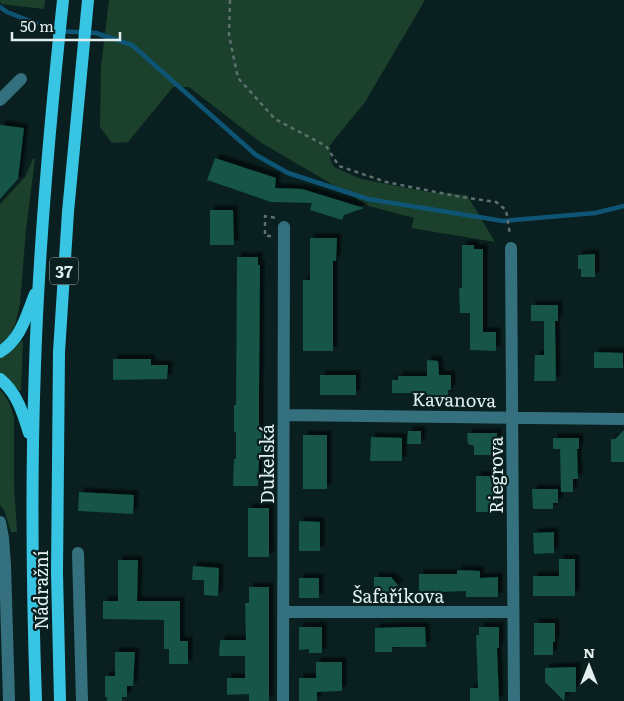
<svg xmlns="http://www.w3.org/2000/svg" width="624" height="701" viewBox="0 0 624 701" font-family="Literata,serif">
<style>
.green{fill:#1b412c}
.lines{fill:none;stroke-linecap:round;stroke-linejoin:round}
.stream{stroke:#0e5575;stroke-width:4.5}
.building{fill:#125447;filter:url(#shadow)}
.path{stroke:#5d6f6f;stroke-width:2.5;stroke-dasharray:4 4;stroke-linecap:butt}
.minor{stroke:#35707e;stroke-width:12}
.major{stroke:#37c5e3;stroke-width:12}
.labels{text-anchor:middle;dominant-baseline:central;stroke-width:4.5;stroke-linejoin:round;paint-order:stroke}
.shield{fill:#0a2020;stroke:#a2b1b1;stroke-width:1}
.shield-label{font-size:16px;font-weight:bold;fill:#e3efef}
.street-label{font-size:18px;fill:#e3efef;stroke:#0a2020}
</style>
<defs>
<filter id="shadow"><feDropShadow dx="4.5" dy="-4.5" stdDeviation="1" flood-color="#0009"/></filter>
</defs>
<rect width="100%" height="100%" fill="#0a2020"/>
<!-- green -->
<path class="green" d="M 0,0 L 45,0 L 44,9 L 1,4 Z
M 109,0 L 425,0 L 365,102 L 330,145 L 330,159 L 334,167 L 361,179 L 428,192 L 467,195 L 495,242 L 411,228 L 414,218 L 369,206 L 260,142 L 189,87 L 173,87 L 128,142 L 112,143 L 100,127 L 101,66 Z
M 33,159 L 35,159 L 26,229 L 20,304 L 15,325 L 7,340 L 0,345 L 0,204 L 25,177 Z
M 23,340 L 21,391 L 20,391 L 0,374 L 0,358 L 6,355 Z
M 0,390 C 8,398 11,406 14,417 L 14,486 L 17,532 L 11,532 L 4,510 L 0,505 Z"/>
<g class="lines">
<!-- stream -->
<path class="stream" d="M 0,7 L 7,12 L 55,31 L 96,33 L 132,45 L 256,155 L 288,173 L 368,199 L 503,221 L 595,213 L 624,206"/>
</g>
<!-- building -->
<path class="building" d="M 0,125 L 24,128 L 18,179 L 0,199 Z
M 215,158 L 276,178 L 275,188 L 302,189 L 364,208 L 344,215 L 342,220 L 310,210 L 312,203 L 271,202 L 207,180 Z
M 210,210 L 233,210 L 234,245 L 210,245 Z
M 310,238 L 337,238 L 336,261 L 333,261 L 333,351 L 303,351 L 303,280 L 310,280 Z
M 462,245 L 474,245 L 474,249 L 483,249 L 483,332 L 496,332 L 496,351 L 470,350 L 470,313 L 460,313 L 459,288 L 462,288 Z
M 595,254 L 595,277 L 581,277 L 581,269 L 578,269 L 578,255 Z
M 237,257 L 258,257 L 258,265 L 260,265 L 259,392 L 259,432 L 262,432 L 261,459 L 259,459 L 258,486 L 233,486 L 234,459 L 236,459 L 236,432 L 234,432 L 234,405 L 236,405 Z
M 531,305 L 558,305 L 558,321 L 555,321 L 556,381 L 534,381 L 535,355 L 544,355 L 544,321 L 531,321 Z
M 594,352 L 623,353 L 623,368 L 594,368 Z
M 113,359 L 151,359 L 151,365 L 168,365 L 167,379 L 113,380 Z
M 427,360 L 438,361 L 439,375 L 451,375 L 451,390 L 448,390 L 448,395 L 427,395 L 427,393 L 392,393 L 392,380 L 398,380 L 398,376 L 427,376 Z
M 320,375 L 356,375 L 356,395 L 320,395 Z
M 624,430 L 624,462 L 611,462 L 611,439 L 615,439 Z
M 408,431 L 421,431 L 421,444 L 407,444 Z
M 467,433 L 497,433 L 497,455 L 474,455 L 474,446 L 468,444 Z
M 303,435 L 327,435 L 327,489 L 303,489 Z
M 371,437 L 402,438 L 402,461 L 370,461 Z
M 553,438 L 579,438 L 579,449 L 577,449 L 578,479 L 573,479 L 573,492 L 561,492 L 560,449 L 553,449 Z
M 476,476 L 497,476 L 498,512 L 476,512 Z
M 532,489 L 558,489 L 558,503 L 553,503 L 553,509 L 533,509 Z
M 79,492 L 134,495 L 133,514 L 78,511 Z
M 248,508 L 269,508 L 269,557 L 248,557 Z
M 299,521 L 320,522 L 320,551 L 299,551 Z
M 554,532 L 554,553 L 534,554 L 533,533 Z
M 559,559 L 575,559 L 575,596 L 533,596 L 533,576 L 559,576 Z
M 118,560 L 138,560 L 137,601 L 180,601 L 180,641 L 188,641 L 188,664 L 169,664 L 169,649 L 164,649 L 164,620 L 103,619 L 103,601 L 118,601 Z
M 193,566 L 219,568 L 218,596 L 204,595 L 204,580 L 192,580 Z
M 457,570 L 480,571 L 480,578 L 498,577 L 498,597 L 466,597 L 466,591 L 442,592 L 442,598 L 419,598 L 419,574 L 457,574 Z
M 374,577 L 391,577 L 398,585 L 394,589 L 393,598 L 374,598 Z
M 299,578 L 319,578 L 319,598 L 299,598 Z
M 249,587 L 269,587 L 269,701 L 249,701 L 249,694 L 227,695 L 227,678 L 245,678 L 245,656 L 219,656 L 220,640 L 246,640 L 245,603 L 249,603 Z
M 534,623 L 555,623 L 555,642 L 553,642 L 553,655 L 534,655 Z
M 299,627 L 322,627 L 322,653 L 309,653 L 309,649 L 299,650 Z
M 405,627 L 425,627 L 426,647 L 392,647 L 392,652 L 375,652 L 375,628 Z
M 479,627 L 499,627 L 499,648 L 497,648 L 499,701 L 470,701 L 470,688 L 478,688 L 476,635 L 479,635 Z
M 115,652 L 135,652 L 133,686 L 127,686 L 127,697 L 122,697 L 122,701 L 107,701 L 107,697 L 105,697 L 105,676 L 115,676 Z
M 316,662 L 342,662 L 342,691 L 317,692 L 317,701 L 299,701 L 299,678 L 316,678 Z
M 576,667 L 576,692 L 565,692 L 564,701 L 545,682 L 545,668 Z"/>
<g class="lines">
<!-- path -->
<path class="path" d="M 230,0 L 229,35 L 238,78 L 275,119 L 326,146 L 339,166 L 386,182 L 461,197 L 496,202 L 506,210 L 510,235
M 271,236 L 265,236 L 265,216 L 276,218"/>
<!-- minor -->
<path class="minor" d="M 0,100 L 21,79
M 511,248 L 514,701
M 284,415 L 624,419
M 0,522 L 3,538 L 5,565 L 9,701
M 78,553 L 82,701
M 284,612 L 513,612
M 283,701 L 284,227"/>
<!-- major -->
<path class="major" d="M 0,352 C 21,339 26,316 35,294
M 0,379 C 17,393 23,413 29,433
M 36,701 C 32,589 31,477 35,365 C 39,243 50,121 63,0
M 60,701 L 57,573 L 59,352 L 68,212 L 88,0"/>
</g>
<g class="labels">
<!-- shield labels -->
<rect class="shield" x="50" y="257.5" width="28" height="27" rx="4"/>
<g class="shield-label">
<text x="64" y="271">37</text>
</g>
<!-- street labels -->
<g class="street-label">
<text transform="translate(454 399) rotate(1)">Kavanova</text>
<text transform="translate(266 464) rotate(-90)">Dukelská</text>
<text transform="translate(495 475) rotate(-90)">Riegrova</text>
<text transform="translate(40 590) rotate(-90)">Nádražní</text>
<text x="398" y="595">Šafaříkova</text>
</g>
</g>
<!-- north arrow -->
<g transform="translate(589 666)" stroke="#0a2020" stroke-width="4" paint-order="stroke">
<path d="M0-4L9 19L0 12L-9 19Z" fill="#e3efef"/>
<text y="-8" font-size="14" font-weight="bold" text-anchor="middle" fill="#e3efef">N</text>
</g>
<!-- scale -->
<path d="M12 32v8h108v-8" fill="none" stroke="#e3efef" stroke-width="2.5"/>
<text x="20" y="32" font-size="15" fill="#e3efef" stroke="#0a2020" stroke-width="4" paint-order="stroke">50 m</text>
</svg>
